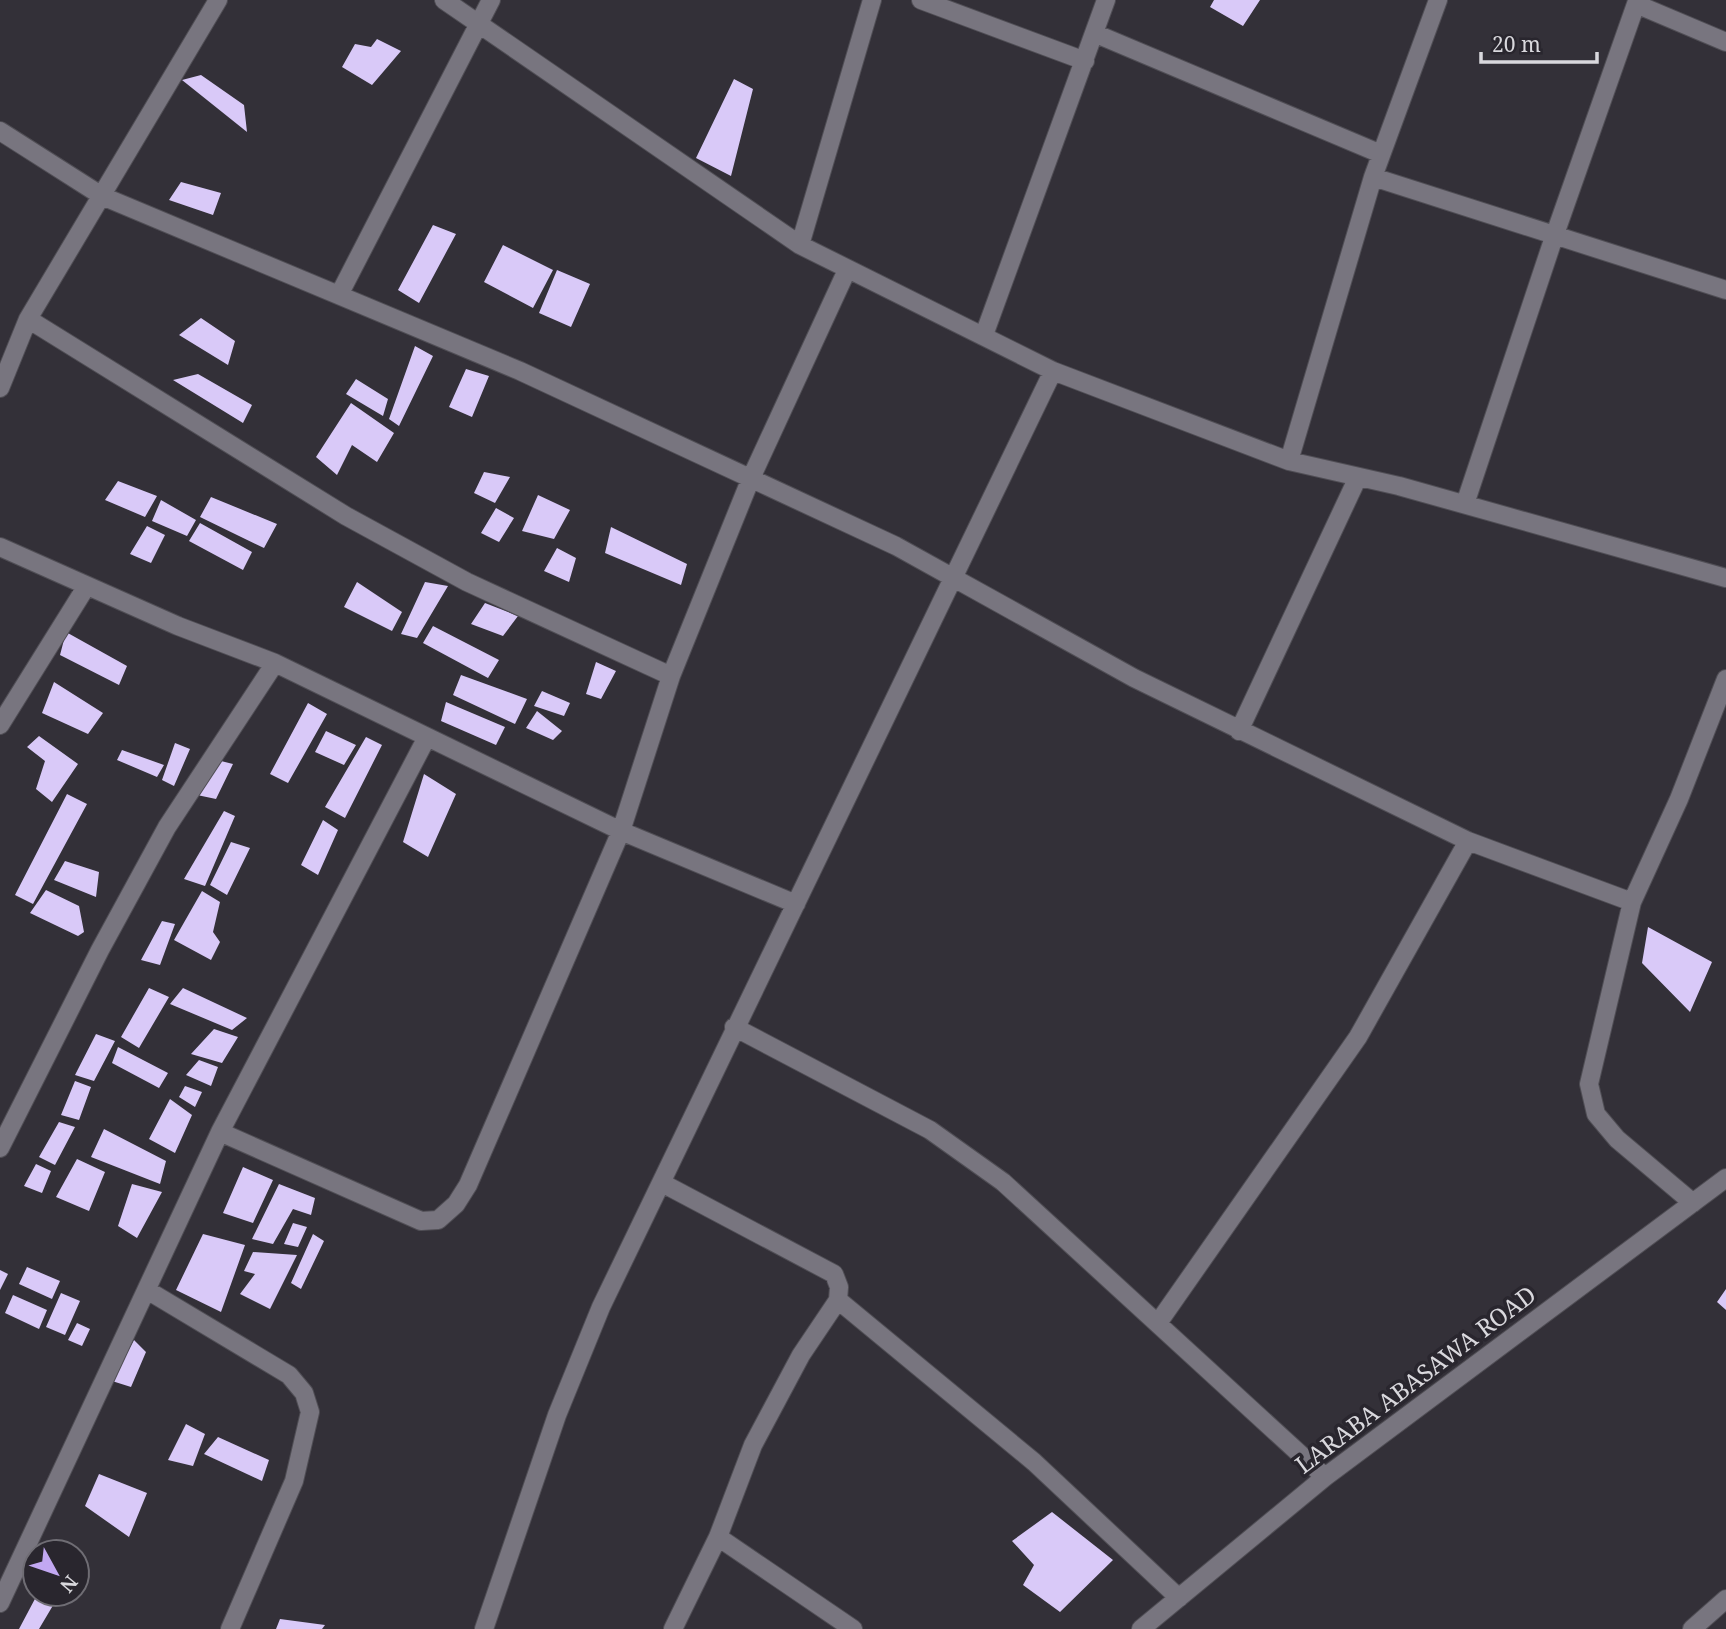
<svg xmlns="http://www.w3.org/2000/svg" width="1726" height="1629" viewBox="0 0 1726 1629" font-family="'Noto Serif',serif">
<style>
.building{fill:#d9c9f8}
.lines{fill:none;stroke-linecap:round;stroke-linejoin:round}
.minor-casing{stroke:#504e55;stroke-width:20}
.minor{stroke:#78757f;stroke-width:18}
.labels{text-anchor:middle;dominant-baseline:central;stroke-width:7;stroke-linejoin:round;paint-order:stroke}
.street-label{font-size:24px;fill:#d9d8dd;stroke:#29262e}
</style>
<rect width="100%" height="100%" fill="#333038"/>
<!-- building -->
<path class="building" d="M 1214,0 L 1260,0 L 1243,26 L 1210,7 Z
M 377,39 L 401,51 L 372,85 L 342,67 L 355,44 L 371,47 Z
M 201,75 L 244,105 L 247,132 L 182,80 Z
M 734,79 L 753,89 L 731,176 L 696,158 Z
M 181,182 L 221,193 L 213,215 L 169,200 Z
M 433,225 L 456,234 L 419,303 L 398,290 Z
M 503,245 L 553,270 L 533,308 L 484,282 Z
M 557,270 L 590,284 L 571,327 L 539,313 Z
M 201,318 L 235,341 L 228,365 L 179,335 Z
M 415,346 L 433,356 L 399,426 L 389,419 Z
M 466,369 L 489,376 L 472,417 L 449,407 Z
M 198,374 L 252,405 L 243,423 L 173,380 Z
M 356,379 L 388,399 L 383,416 L 346,394 Z
M 351,403 L 394,433 L 377,462 L 352,445 L 337,475 L 316,457 Z
M 484,472 L 510,477 L 495,503 L 474,493 Z
M 118,481 L 157,496 L 145,517 L 105,500 Z
M 538,495 L 570,510 L 554,539 L 522,531 Z
M 211,497 L 277,524 L 264,548 L 200,517 Z
M 161,500 L 196,520 L 187,536 L 152,521 Z
M 496,508 L 514,518 L 499,542 L 481,533 Z
M 200,523 L 252,552 L 243,570 L 189,541 Z
M 147,526 L 165,535 L 151,563 L 130,554 Z
M 611,527 L 687,564 L 681,585 L 605,553 Z
M 557,548 L 576,558 L 569,582 L 544,571 Z
M 357,582 L 402,612 L 392,631 L 344,607 Z
M 425,582 L 448,586 L 417,638 L 401,634 Z
M 485,603 L 518,616 L 503,636 L 471,624 Z
M 433,626 L 499,660 L 488,678 L 423,643 Z
M 66,632 L 127,666 L 119,685 L 60,655 Z
M 596,662 L 616,671 L 601,699 L 586,694 Z
M 461,675 L 527,699 L 515,724 L 453,695 Z
M 54,682 L 103,713 L 88,734 L 42,713 Z
M 542,691 L 570,703 L 564,716 L 534,706 Z
M 446,702 L 505,727 L 496,745 L 441,721 Z
M 308,703 L 327,714 L 288,783 L 270,774 Z
M 537,711 L 562,731 L 553,740 L 526,728 Z
M 326,731 L 356,745 L 344,765 L 315,752 Z
M 39,736 L 78,764 L 52,802 L 36,789 L 45,761 L 27,747 Z
M 366,737 L 382,745 L 345,818 L 325,807 Z
M 175,743 L 190,749 L 174,786 L 162,780 Z
M 122,750 L 164,765 L 157,777 L 117,760 Z
M 213,759 L 233,764 L 216,799 L 197,795 Z
M 424,774 L 456,794 L 428,857 L 403,842 Z
M 67,794 L 87,804 L 33,904 L 15,895 Z
M 224,811 L 235,816 L 205,886 L 184,879 Z
M 323,820 L 338,830 L 318,875 L 301,865 Z
M 231,842 L 250,848 L 227,895 L 210,885 Z
M 65,861 L 99,872 L 96,897 L 54,880 Z
M 46,890 L 79,906 L 84,932 L 78,936 L 30,913 Z
M 202,891 L 220,902 L 213,932 L 220,942 L 211,960 L 174,940 Z
M 162,921 L 175,924 L 160,965 L 141,960 Z
M 1648,927 L 1712,962 L 1690,1012 L 1642,963 Z
M 149,988 L 169,997 L 139,1048 L 121,1037 Z
M 183,988 L 247,1018 L 232,1030 L 170,1004 Z
M 214,1029 L 238,1037 L 222,1063 L 191,1054 Z
M 96,1034 L 115,1041 L 94,1081 L 75,1075 Z
M 118,1047 L 168,1073 L 159,1088 L 112,1063 Z
M 199,1060 L 218,1067 L 211,1086 L 186,1075 Z
M 75,1081 L 91,1087 L 79,1120 L 61,1115 Z
M 185,1086 L 202,1092 L 195,1107 L 179,1097 Z
M 170,1099 L 192,1115 L 175,1153 L 149,1139 Z
M 59,1122 L 75,1127 L 55,1165 L 39,1157 Z
M 104,1129 L 166,1161 L 160,1184 L 91,1157 Z
M 77,1159 L 105,1172 L 89,1211 L 56,1197 Z
M 36,1164 L 51,1171 L 42,1193 L 24,1186 Z
M 243,1167 L 273,1180 L 253,1223 L 223,1213 Z
M 132,1184 L 162,1192 L 137,1238 L 118,1226 Z
M 279,1184 L 315,1198 L 311,1215 L 293,1209 L 273,1244 L 252,1239 Z
M 293,1223 L 307,1227 L 298,1247 L 284,1244 Z
M 203,1234 L 245,1245 L 221,1312 L 176,1290 Z
M 313,1234 L 324,1241 L 301,1289 L 291,1283 Z
M 253,1252 L 297,1255 L 270,1309 L 240,1294 L 255,1274 L 244,1271 Z
M 27,1267 L 60,1281 L 52,1299 L 19,1284 Z
M 0,1270 L 8,1274 L 0,1290 Z
M 1726,1289 L 1726,1310 L 1717,1302 Z
M 61,1293 L 80,1301 L 65,1335 L 46,1327 Z
M 13,1295 L 47,1310 L 39,1329 L 5,1313 Z
M 77,1323 L 90,1329 L 82,1346 L 68,1340 Z
M 134,1340 L 146,1352 L 131,1387 L 112,1381 Z
M 186,1424 L 205,1434 L 193,1466 L 168,1460 Z
M 218,1437 L 269,1460 L 262,1481 L 204,1454 Z
M 99,1474 L 147,1493 L 129,1537 L 85,1506 Z
M 1052,1512 L 1113,1560 L 1060,1612 L 1023,1585 L 1034,1565 L 1012,1541 Z
M 37,1595 L 55,1602 L 39,1629 L 19,1629 Z
M 280,1619 L 325,1625 L 322,1629 L 276,1629 Z"/>
<g class="lines">
<defs>
<path id="minor" d="M 444,0 L 800,245 L 1053,371 L 1289,461 L 1399,486 L 1726,578
M 921,0 L 1085,61
M 1094,33 L 1381,154
M 0,131 L 102,196 L 520,371 L 896,546 L 1134,678 L 1468,841 L 1632,902
M 1373,177 L 1726,290
M 800,245 L 872,0
M 339,295 L 491,0
M 28,319 L 346,516 L 467,582 L 671,676
M 984,335 L 1106,0
M 0,388 L 28,319 L 218,0
M 1289,461 L 1373,177 L 1438,0
M 1465,504 L 1554,237 L 1636,4 L 1726,42
M 0,547 L 178,626 L 275,663 L 621,831 L 796,904
M 0,725 L 86,587
M 1239,731 L 1358,477
M 734,1027 L 930,1130 L 1003,1182 L 1325,1477
M 220,1132 L 421,1221 L 438,1220 L 456,1204 L 468,1185 L 621,831 L 671,676 L 751,478 L 847,270
M 0,1148 L 100,950 L 167,827 L 275,663
M 662,1183 L 834,1274 L 839,1287 L 838,1300 L 801,1355 L 753,1445 L 718,1537 L 673,1629
M 1693,1203 L 1617,1139 L 1596,1114 L 1589,1084 L 1632,902 L 1679,799 L 1726,679
M 147,1290 L 289,1375 L 304,1393 L 310,1412 L 294,1481 L 230,1629
M 838,1300 L 1034,1462 L 1179,1598
M 1158,1323 L 1358,1037 L 1468,841
M 718,1537 L 853,1629
M 0,1603 L 220,1132 L 426,739
M 484,1629 L 557,1415 L 601,1307 L 1053,371
M 1141,1629 L 1325,1477 L 1726,1178
M 1692,1629 L 1726,1599"/>
</defs>
<!-- minor casing -->
<use href="#minor" class="minor-casing"/>
<!-- minor -->
<use href="#minor" class="minor"/>
</g>
<g class="labels">
<!-- street labels -->
<g class="street-label">
<text transform="translate(1415 1379) rotate(-37)">LARABA ABASAWA ROAD</text>
</g>
</g>
<!-- north arrow -->
<g transform="translate(56 1573) rotate(130)"><circle r="33" fill="#29262e" stroke="#6f6d74" stroke-width="2"/>
<path d="M0-5L12 26L0 18L-12 26Z" fill="#c2a8f2"/>
<text y="-10" font-size="19" font-weight="bold" text-anchor="middle" fill="#d9d8dd">N</text>
</g>
<!-- scale -->
<path d="M1481 52v10h116v-10" fill="none" stroke="#d9d8dd" stroke-width="3.5"/>
<text x="1492" y="52" font-size="21" fill="#d9d8dd" stroke="#29262e" stroke-width="5" paint-order="stroke">20 m</text>
</svg>
